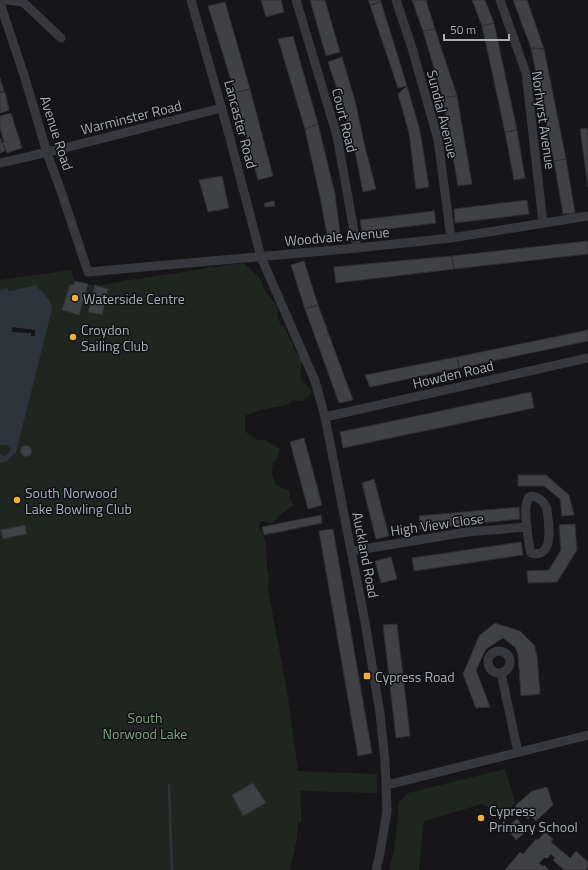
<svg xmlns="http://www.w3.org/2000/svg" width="588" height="870" viewBox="0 0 588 870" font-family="'Titillium Web',sans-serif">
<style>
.green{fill:#1e261f}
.water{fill:#2c353c}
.pier{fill:#161618}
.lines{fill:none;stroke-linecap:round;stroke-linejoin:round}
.stream{stroke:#2c353c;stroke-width:2.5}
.building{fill:#404145;stroke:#303034}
.minor{stroke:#37383d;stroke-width:9}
.poi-dot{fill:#f2b134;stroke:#111113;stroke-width:1.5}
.labels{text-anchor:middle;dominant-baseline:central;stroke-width:3;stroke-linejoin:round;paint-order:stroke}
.street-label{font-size:14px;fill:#a8adb8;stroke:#111113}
.poi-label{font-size:14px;fill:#a8adb8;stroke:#111113;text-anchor:start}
.park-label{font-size:14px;fill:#7fa381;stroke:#111113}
</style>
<rect width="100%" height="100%" fill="#161618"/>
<!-- green -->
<path class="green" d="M 244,263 L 246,267 L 249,267 L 249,268 L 258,276 L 262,282 L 265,291 L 277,305 L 278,311 L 277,315 L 280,323 L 285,328 L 295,351 L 303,361 C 297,376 302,382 313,391 L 308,396 L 308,397 L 305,398 L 302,401 C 298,401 295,400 292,401 C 289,403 289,404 286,405 C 272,408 258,409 245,416 L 245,428 L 246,432 L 251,436 L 258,440 L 265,440 L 269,442 L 280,449 L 278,457 L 273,463 C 273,467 272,469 272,472 C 272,477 275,481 276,485 L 289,491 L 290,499 L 294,505 L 280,515 L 273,523 L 261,521 L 259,527 L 266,543 L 267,568 L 269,578 L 268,589 L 287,691 L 298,771 L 377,774 L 377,793 L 301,791 L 300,805 L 301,806 L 301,823 L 298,822 L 297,838 L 290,870 L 0,870 L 0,280 L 71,270 L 74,280 L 96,286 L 123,281 L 124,280 L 130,280 L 197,270 L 209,267 L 216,267 Z
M 505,769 L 515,802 L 505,817 L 482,804 L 424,821 L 419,870 L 389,870 L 395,845 L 399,802 L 402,798 L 408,793 Z"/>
<!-- water -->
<path class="water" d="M 35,285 C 41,291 52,300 52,309 L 16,452 L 7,461 L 0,463 L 0,454 L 3,456 L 7,455 L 10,451 L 10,448 L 7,445 L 0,445 L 0,290 L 8,289 L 8,291 L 16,290 L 16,289 L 23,288 Z"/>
<!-- pier -->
<path class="pier" d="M 12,327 L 35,330 L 35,336 L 31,336 L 31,333 L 12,332 Z"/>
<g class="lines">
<!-- stream -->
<path class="stream" d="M 169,785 L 172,870"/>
</g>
<!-- building -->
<path class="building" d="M 261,0 L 281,0 L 284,12 L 266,17 Z
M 310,0 L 325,0 L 340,52 L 326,56 Z
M 368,0 L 380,0 L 381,2 L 370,5 Z
M 412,0 L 426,0 L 435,29 L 423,31 Z
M 472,0 L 485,0 L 494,23 L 482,26 Z
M 513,0 L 527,0 L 544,49 L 531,48 Z
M 225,2 L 250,89 L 235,93 L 208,6 Z
M 381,2 L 407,86 L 398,88 L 370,5 Z
M 494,23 L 517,130 L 505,132 L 482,26 Z
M 435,29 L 457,96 L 443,98 L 423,31 Z
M 293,36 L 318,124 L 305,129 L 278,39 Z
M 531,48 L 544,49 L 566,159 L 554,161 Z
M 342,57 L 355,101 L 365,147 L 376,189 L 363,192 L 355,151 L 343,107 L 328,62 Z
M 0,78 L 4,91 L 0,92 Z
M 407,86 L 420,131 L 429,187 L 416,189 L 409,133 L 398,94 Z
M 250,89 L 273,176 L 258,180 L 235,93 Z
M 5,92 L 9,110 L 0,113 L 0,93 Z
M 457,96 L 472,184 L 458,186 L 443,98 Z
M 11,113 L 22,148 L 7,153 L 4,145 L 3,145 L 5,151 L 0,153 L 0,139 L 1,139 L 2,143 L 4,142 L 0,128 L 0,116 Z
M 318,124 L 335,194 L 341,240 L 328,240 L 320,197 L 305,129 Z
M 587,128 L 588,132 L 588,187 L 580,129 Z
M 517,130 L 525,178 L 514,180 L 505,132 Z
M 566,159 L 575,213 L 563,214 L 554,161 Z
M 222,176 L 229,208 L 208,212 L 199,180 Z
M 527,200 L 529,214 L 455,223 L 454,209 Z
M 274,201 L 275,206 L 265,207 L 264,203 Z
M 434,211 L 436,223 L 362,232 L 360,220 Z
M 588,241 L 588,254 L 454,269 L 452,256 Z
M 452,256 L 454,269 L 336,283 L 334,267 Z
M 304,261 L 318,305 L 305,309 L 291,265 Z
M 75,281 L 88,284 L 79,315 L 62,310 L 70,284 L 74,285 Z
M 95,285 L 108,289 L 102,315 L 88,312 Z
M 318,305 L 353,400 L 339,403 L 305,309 Z
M 588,330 L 588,341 L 459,368 L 457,357 Z
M 457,357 L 459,368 L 370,387 L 365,375 Z
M 531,392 L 534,408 L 343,448 L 340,432 Z
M 304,438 L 322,505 L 308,509 L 290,442 Z
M20.5 451a5.5 5.5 0 1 1 11 0a5.5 5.5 0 1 1-11 0Z
M 518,475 L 546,475 L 569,495 L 574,515 L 562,516 L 560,499 L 544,486 L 518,486 Z
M 374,479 L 389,536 L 376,539 L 362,483 Z
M 519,507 L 520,519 L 420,529 L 419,516 Z
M 321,515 L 322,523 L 264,535 L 262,527 Z
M 575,524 L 577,550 L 557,582 L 528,583 L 527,571 L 549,570 L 561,550 L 559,525 Z
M 25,525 L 27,534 L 3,539 L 1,530 Z
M 333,529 L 372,753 L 358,756 L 319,531 Z
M 521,542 L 523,555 L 414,571 L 412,558 Z
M 391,557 L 397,579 L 381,583 L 375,561 Z
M 495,623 L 520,631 L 534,645 L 537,656 L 540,694 L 521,696 L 518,654 L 515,647 L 503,638 L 486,649 L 476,670 L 490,707 L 476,708 L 463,674 L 479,636 Z
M 397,624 L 410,736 L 396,738 L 383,625 Z
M 253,783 L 266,803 L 243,816 L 232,795 Z
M 547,787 L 553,805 L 536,821 L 531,816 L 528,819 L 515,806 L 532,791 Z
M 517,819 L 527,831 L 516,840 L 506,828 Z
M 545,832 L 553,839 L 551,842 L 570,858 L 576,851 L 588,862 L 588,867 L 586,869 L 588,870 L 564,870 L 553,860 L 555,858 L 551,854 L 547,859 L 545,857 L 539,863 L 543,867 L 544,865 L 549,870 L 505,870 L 520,852 L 523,854 L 536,839 L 538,840 Z"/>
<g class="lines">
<!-- minor -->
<path class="minor" d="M 7,0 L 23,2 L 61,38
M 191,0 L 228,131 L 261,257 L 315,381 L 325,417 L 365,622 L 380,713 L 385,761 L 387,811 L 380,853 L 376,870
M 296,0 L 337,136 L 357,248
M 396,0 L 412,48 L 438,140 L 451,238
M 500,0 L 526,73 L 543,223
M 0,3 L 25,78 L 47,153 L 62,194 L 88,272 L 357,248 L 451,238 L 588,216
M 0,163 C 74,147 148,126 222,108
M 325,417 L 588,358
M 532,496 C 540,498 544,501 547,509 C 548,522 556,559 531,553 L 530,549 C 528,537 522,507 529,497 Z
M 352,551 L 467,532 L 527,527
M488 662a11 11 0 1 1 22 0a11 11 0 1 1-22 0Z
M 501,673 L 518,752
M 386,783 L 391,784 L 588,735"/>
</g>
<!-- markers -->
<g class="poi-dot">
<circle cx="75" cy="298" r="4"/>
<circle cx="73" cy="337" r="4"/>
<circle cx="17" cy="500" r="4"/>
<rect x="363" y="672" width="8" height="8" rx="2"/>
<circle cx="481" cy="818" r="4"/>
</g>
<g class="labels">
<!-- street labels -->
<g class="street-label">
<text transform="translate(443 114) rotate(76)">Sundial Avenue</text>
<text transform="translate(131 117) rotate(-14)">Warminster Road</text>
<text transform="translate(345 120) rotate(76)">Court Road</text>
<text transform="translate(544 120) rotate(82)">Norhyrst Avenue</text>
<text transform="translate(241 124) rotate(75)">Lancaster Road</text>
<text transform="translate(57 133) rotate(72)">Avenue Road</text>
<text transform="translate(337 236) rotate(-5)">Woodvale Avenue</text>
<text transform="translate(453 374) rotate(-13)">Howden Road</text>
<text transform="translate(437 524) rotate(-8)">High View Close</text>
<text transform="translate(366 555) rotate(79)">Auckland Road</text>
</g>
<!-- poi labels -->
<g class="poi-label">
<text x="83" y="298">Waterside Centre</text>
<text x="81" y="329">Croydon<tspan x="81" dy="16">Sailing Club</tspan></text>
<text x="25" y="492">South Norwood<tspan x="25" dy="16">Lake Bowling Club</tspan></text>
<text x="375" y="676">Cypress Road</text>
<text x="489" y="810">Cypress<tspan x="489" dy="16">Primary School</tspan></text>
</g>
<!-- park labels -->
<g class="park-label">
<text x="145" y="717">South<tspan x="145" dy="16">Norwood Lake</tspan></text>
</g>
</g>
<!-- scale -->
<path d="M444 34v6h65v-6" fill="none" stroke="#a8adb8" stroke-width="2"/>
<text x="450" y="34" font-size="12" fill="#a8adb8" stroke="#111113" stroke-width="3" paint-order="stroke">50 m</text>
</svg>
